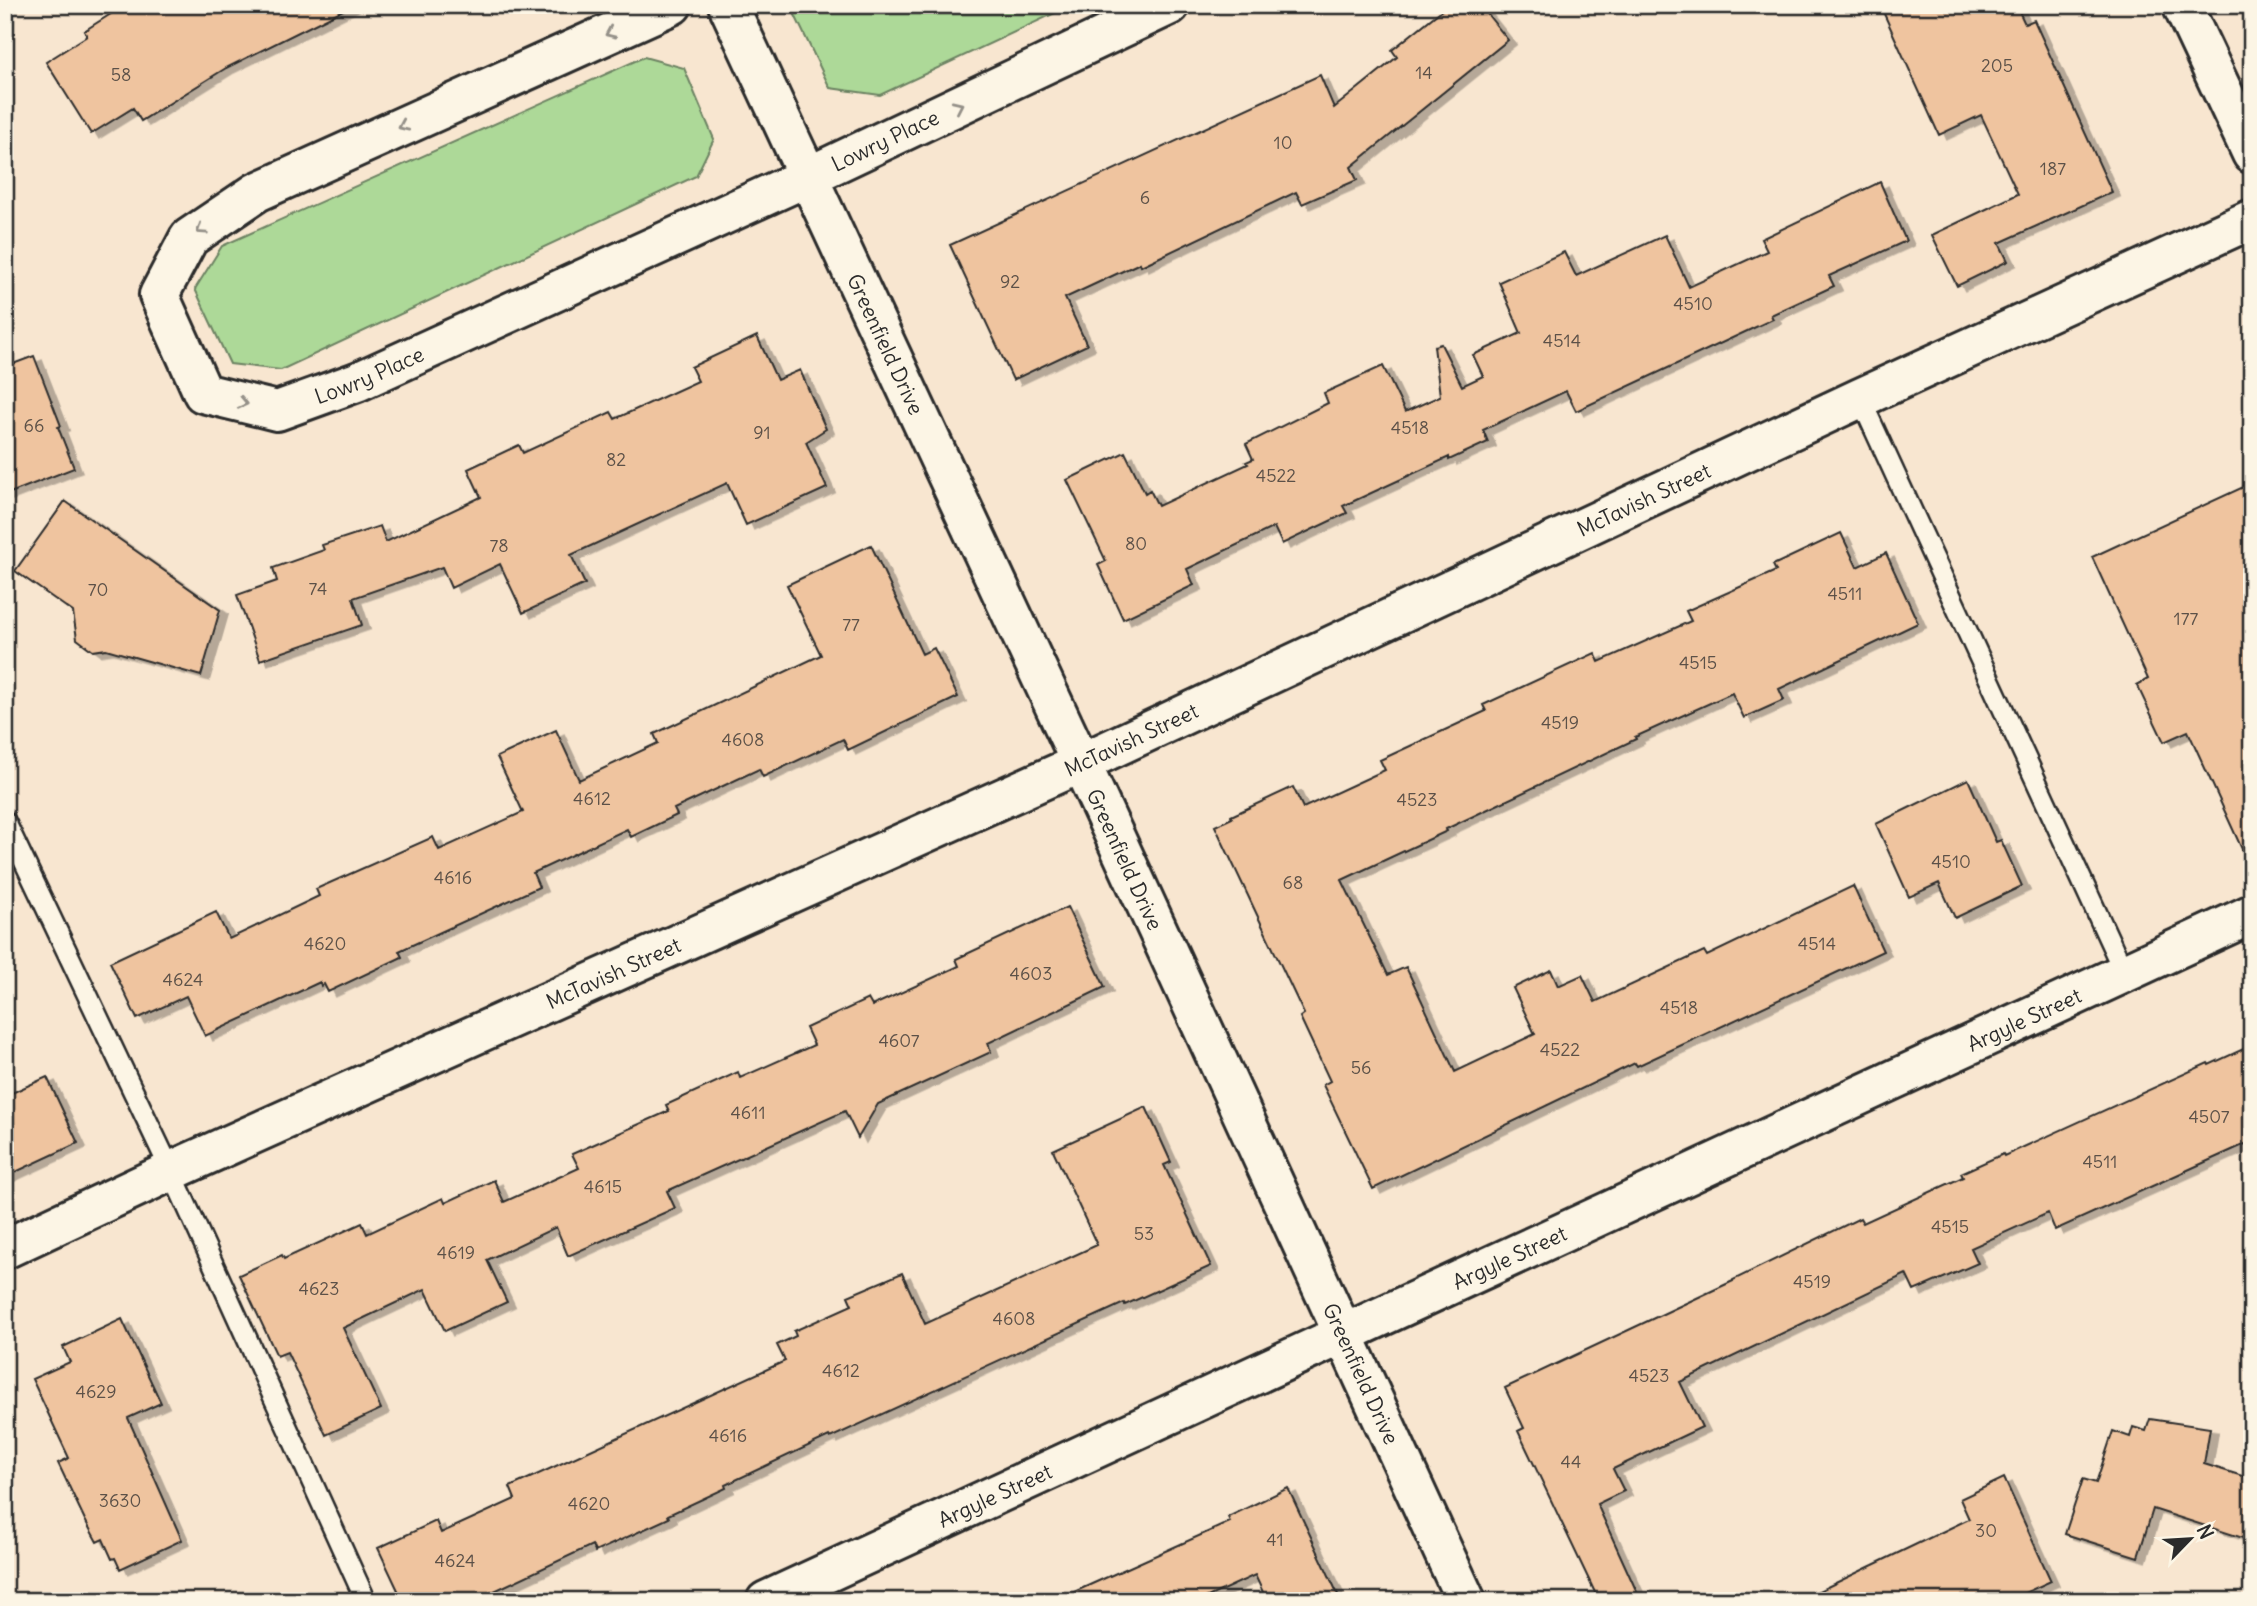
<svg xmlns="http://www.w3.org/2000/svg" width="2257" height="1606" viewBox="0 0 2257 1606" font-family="Delius,sans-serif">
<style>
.green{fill:#add998;stroke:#6c8262;stroke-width:2}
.building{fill:#efc49f;stroke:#2b2b2b;stroke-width:2;filter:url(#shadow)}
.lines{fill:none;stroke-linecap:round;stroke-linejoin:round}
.lane-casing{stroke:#2b2b2b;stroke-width:24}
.street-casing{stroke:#2b2b2b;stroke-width:44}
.secondary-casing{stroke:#2b2b2b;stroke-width:44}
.lane{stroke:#fcf5e5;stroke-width:19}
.street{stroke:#fcf5e5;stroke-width:38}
.secondary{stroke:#fcf5e5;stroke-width:38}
.oneway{stroke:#949088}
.labels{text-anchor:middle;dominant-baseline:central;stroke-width:5;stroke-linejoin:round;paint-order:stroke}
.number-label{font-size:18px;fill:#5c5148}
.street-label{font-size:21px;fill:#2b2b2b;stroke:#fcf5e5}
</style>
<defs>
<filter id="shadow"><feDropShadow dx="8" dy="4.5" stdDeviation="0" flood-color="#0004"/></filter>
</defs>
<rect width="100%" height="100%" fill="#f8e6d0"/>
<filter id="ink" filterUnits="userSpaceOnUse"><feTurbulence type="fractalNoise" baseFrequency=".0143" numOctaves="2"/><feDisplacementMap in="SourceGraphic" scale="14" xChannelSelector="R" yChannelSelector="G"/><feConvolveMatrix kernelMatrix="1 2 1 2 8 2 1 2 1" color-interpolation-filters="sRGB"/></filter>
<g filter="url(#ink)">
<!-- green -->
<path class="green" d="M 799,5 L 1072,5 L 880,95 L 830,88 L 794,13 Z
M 644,57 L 684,68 L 714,139 L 696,176 L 281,370 L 230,364 L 195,289 L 222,246 Z"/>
<!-- building -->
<path class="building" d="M 125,5 L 353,5 L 226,68 L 141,121 L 133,108 L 91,134 L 46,62 L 87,36 L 84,31 Z
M 1448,5 L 1480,5 L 1508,40 L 1351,167 L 1357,180 L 1302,204 L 1296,192 L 1141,266 L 1140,263 L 1065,298 L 1087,345 L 1013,380 L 950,245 L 1320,75 L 1334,108 L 1397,57 L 1392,50 Z
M 1880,5 L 2016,5 L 2025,24 L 2034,20 L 2112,192 L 1999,243 L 2008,261 L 1957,286 L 1932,235 L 2018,194 L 1981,115 L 1939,135 Z
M 1880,182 L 1906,241 L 1829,276 L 1834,286 L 1771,315 L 1773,319 L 1576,411 L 1566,391 L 1483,430 L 1488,442 L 1449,460 L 1449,457 L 1343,506 L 1347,513 L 1282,544 L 1274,527 L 1187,569 L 1194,585 L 1123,619 L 1098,565 L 1106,561 L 1067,480 L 1125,452 L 1145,493 L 1150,490 L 1158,506 L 1248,464 L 1246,462 L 1253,459 L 1246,444 L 1328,403 L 1324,393 L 1383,366 L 1405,412 L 1440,396 L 1434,346 L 1441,344 L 1462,386 L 1483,376 L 1473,355 L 1521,333 L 1499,282 L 1564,252 L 1576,276 L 1665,235 L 1689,287 L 1767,251 L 1761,239 Z
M 757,336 L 777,380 L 800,370 L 826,429 L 806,442 L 827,488 L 746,525 L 727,483 L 571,555 L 585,584 L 523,613 L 500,564 L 451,588 L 442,567 L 353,598 L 362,625 L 260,660 L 237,595 L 277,581 L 273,568 L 324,550 L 322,545 L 380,526 L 386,542 L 481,497 L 468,469 L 519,445 L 523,453 L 611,412 L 615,419 L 698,381 L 691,367 Z
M 34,356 L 61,426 L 58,427 L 74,468 L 5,495 L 5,367 Z
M 2252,483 L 2252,871 L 2188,731 L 2164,742 L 2137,685 L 2148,679 L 2092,557 Z
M 65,501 L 220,610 L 201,676 L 106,649 L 93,651 L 77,639 L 73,612 L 15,571 Z
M 1841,533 L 1857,567 L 1886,553 L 1918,623 L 1779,689 L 1784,700 L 1744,718 L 1732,693 L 1635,737 L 1636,739 L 1446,829 L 1447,831 L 1342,880 L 1388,975 L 1406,967 L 1455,1072 L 1535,1034 L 1513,988 L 1551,970 L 1558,986 L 1582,975 L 1595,1002 L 1704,951 L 1707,956 L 1853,886 L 1883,951 L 1637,1066 L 1635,1063 L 1373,1189 L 1323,1085 L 1330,1081 L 1300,1017 L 1304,1014 L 1215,826 L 1232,818 L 1231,816 L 1293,787 L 1303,808 L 1385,770 L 1380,760 L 1486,711 L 1483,705 L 1595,653 L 1599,662 L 1691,621 L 1686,611 L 1776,571 L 1773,565 Z
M 871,545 L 922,654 L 934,648 L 958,697 L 848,750 L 843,739 L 763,777 L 759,769 L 674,809 L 677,815 L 631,837 L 627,829 L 533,873 L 539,887 L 399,951 L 402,957 L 328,992 L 324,984 L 321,986 L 320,982 L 205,1036 L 186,996 L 137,1019 L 110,962 L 216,912 L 229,939 L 319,896 L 316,889 L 433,837 L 439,850 L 523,812 L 497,757 L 556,730 L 579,780 L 658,743 L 654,734 L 821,655 L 787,585 Z
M 1968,779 L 1996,842 L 2001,840 L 2022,886 L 1955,918 L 1939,883 L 1909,897 L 1876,824 Z
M 1067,907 L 1105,987 L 988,1043 L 991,1052 L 878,1104 L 858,1138 L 845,1111 L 667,1191 L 675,1208 L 568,1256 L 556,1227 L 487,1260 L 507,1302 L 445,1331 L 425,1289 L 343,1328 L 381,1409 L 326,1435 L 287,1352 L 277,1356 L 239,1275 L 282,1255 L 284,1259 L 362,1223 L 367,1234 L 443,1198 L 445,1203 L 494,1180 L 504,1202 L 579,1168 L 572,1154 L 669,1111 L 666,1105 L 738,1072 L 740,1078 L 814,1045 L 806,1028 L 868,999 L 872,1006 L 959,966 L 956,959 Z
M 2252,1045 L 2252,1141 L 2055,1230 L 2048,1213 L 1971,1248 L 1978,1263 L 1914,1291 L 1906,1274 L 1680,1382 L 1702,1427 L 1613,1469 L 1624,1491 L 1597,1504 L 1641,1601 L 1599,1601 L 1518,1431 L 1524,1428 L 1505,1388 L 1733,1281 L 1733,1280 L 1860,1218 L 1863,1223 L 1963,1177 L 1961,1173 L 2003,1154 L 2004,1156 L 2208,1063 L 2209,1065 Z
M 47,1077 L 78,1143 L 5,1177 L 5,1096 Z
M 1146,1107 L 1171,1162 L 1164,1165 L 1211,1266 L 1125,1305 L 1124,1303 L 830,1438 L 829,1436 L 725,1485 L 726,1488 L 668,1515 L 669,1518 L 595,1552 L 592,1545 L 473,1601 L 403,1601 L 378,1548 L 436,1521 L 441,1533 L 515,1499 L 510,1487 L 785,1361 L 777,1345 L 796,1336 L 794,1331 L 852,1305 L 848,1296 L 902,1273 L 925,1324 L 1097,1245 L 1053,1150 Z
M 122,1319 L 161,1403 L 128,1418 L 182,1540 L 120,1569 L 115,1558 L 112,1559 L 103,1539 L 97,1542 L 85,1520 L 58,1463 L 69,1458 L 32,1379 L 70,1362 L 63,1347 Z
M 2150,1419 L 2210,1428 L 2204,1464 L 2252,1479 L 2252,1541 L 2153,1509 L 2138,1557 L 2065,1534 L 2083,1479 L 2096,1483 L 2113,1431 L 2130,1437 L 2133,1427 L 2146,1431 Z
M 2004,1478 L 2051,1581 L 2007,1601 L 1798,1601 L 1969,1519 L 1960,1499 Z
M 1288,1488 L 1341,1601 L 1267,1601 L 1255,1575 L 1199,1601 L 1054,1601 L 1230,1522 L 1228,1517 Z"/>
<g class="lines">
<defs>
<path id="lane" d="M 1860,398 L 2124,972
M 5,821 L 171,1171 L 366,1601"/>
<g id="street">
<path id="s1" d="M 672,5 L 257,192 L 189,238 L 159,295 L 203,393 L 277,411 L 357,382 L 807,177 L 1170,5"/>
<path id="s2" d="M 728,5 L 1081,763 L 1466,1601"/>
<path id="s3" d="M 5,1249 L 171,1171 L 1081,763 L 1860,398 L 2252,219"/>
<path id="s4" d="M 766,1601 L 2252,914"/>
</g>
<path id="secondary" d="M 2182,5 L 2252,154"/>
</defs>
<!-- lane casing -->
<use href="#lane" class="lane-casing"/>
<!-- street casing -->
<use href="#street" class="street-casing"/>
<!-- secondary casing -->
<use href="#secondary" class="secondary-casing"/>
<!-- lane -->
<use href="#lane" class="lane"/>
<!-- street -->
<use href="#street" class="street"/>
<!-- secondary -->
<use href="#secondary" class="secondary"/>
</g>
<!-- one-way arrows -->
<defs><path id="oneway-chevron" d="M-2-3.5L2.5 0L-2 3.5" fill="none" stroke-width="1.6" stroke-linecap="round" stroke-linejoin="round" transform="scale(1.75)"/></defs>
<g class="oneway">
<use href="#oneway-chevron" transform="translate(610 33) rotate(156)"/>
<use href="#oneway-chevron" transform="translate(958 106) rotate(-25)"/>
<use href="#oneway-chevron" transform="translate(403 126) rotate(156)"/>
<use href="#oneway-chevron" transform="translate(201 230) rotate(146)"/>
<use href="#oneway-chevron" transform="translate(243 403) rotate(13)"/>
</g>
</g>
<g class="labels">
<!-- number labels -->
<g class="number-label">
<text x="1997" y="65">205</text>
<text x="1424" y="72">14</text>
<text x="121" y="74">58</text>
<text x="1283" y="142">10</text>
<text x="2053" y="168">187</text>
<text x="1145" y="197">6</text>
<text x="1010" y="281">92</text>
<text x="1693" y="303">4510</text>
<text x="1562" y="340">4514</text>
<text x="34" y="425">66</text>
<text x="1410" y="427">4518</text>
<text x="762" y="432">91</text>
<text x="616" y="459">82</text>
<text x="1276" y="475">4522</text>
<text x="1136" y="543">80</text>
<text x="499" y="545">78</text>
<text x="318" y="588">74</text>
<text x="98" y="589">70</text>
<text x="1845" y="593">4511</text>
<text x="2186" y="618">177</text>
<text x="851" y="624">77</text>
<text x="1698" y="662">4515</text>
<text x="1560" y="722">4519</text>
<text x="743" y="739">4608</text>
<text x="592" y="798">4612</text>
<text x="1417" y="799">4523</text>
<text x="1951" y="861">4510</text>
<text x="453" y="877">4616</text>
<text x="1293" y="882">68</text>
<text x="325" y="943">4620</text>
<text x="1817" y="943">4514</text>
<text x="1031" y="973">4603</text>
<text x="183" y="979">4624</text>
<text x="1679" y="1007">4518</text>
<text x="899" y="1040">4607</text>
<text x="1560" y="1049">4522</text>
<text x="1361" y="1067">56</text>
<text x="748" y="1112">4611</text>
<text x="2209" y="1116">4507</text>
<text x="2100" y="1161">4511</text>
<text x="603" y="1186">4615</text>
<text x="1950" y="1226">4515</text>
<text x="1144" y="1233">53</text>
<text x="456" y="1252">4619</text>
<text x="1812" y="1281">4519</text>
<text x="319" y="1288">4623</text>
<text x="1014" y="1318">4608</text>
<text x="841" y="1370">4612</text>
<text x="1649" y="1375">4523</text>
<text x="96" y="1391">4629</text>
<text x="728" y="1435">4616</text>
<text x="1571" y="1461">44</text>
<text x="120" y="1500">3630</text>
<text x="589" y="1503">4620</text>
<text x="1986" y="1530">30</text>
<text x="1275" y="1539">41</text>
<text x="455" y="1560">4624</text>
</g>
<!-- street labels -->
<g class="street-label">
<text stroke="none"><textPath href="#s1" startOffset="1451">Lowry Place</textPath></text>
<text stroke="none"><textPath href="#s2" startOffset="374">Greenfield Drive</textPath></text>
<text stroke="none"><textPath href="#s1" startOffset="884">Lowry Place</textPath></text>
<text stroke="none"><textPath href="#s3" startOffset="1802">McTavish Street</textPath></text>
<text stroke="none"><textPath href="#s3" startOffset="1236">McTavish Street</textPath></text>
<text stroke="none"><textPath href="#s2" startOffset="942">Greenfield Drive</textPath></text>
<text stroke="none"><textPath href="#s3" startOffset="668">McTavish Street</textPath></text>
<text stroke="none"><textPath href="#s4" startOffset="1386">Argyle Street</textPath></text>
<text stroke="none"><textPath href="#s4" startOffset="819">Argyle Street</textPath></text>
<text stroke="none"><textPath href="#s2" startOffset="1508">Greenfield Drive</textPath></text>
<text stroke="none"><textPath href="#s4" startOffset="252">Argyle Street</textPath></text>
</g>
</g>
<!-- margin -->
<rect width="2257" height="1606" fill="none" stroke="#fcf5e5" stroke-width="28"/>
<rect x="14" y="14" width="2229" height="1578" fill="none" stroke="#2b2b2b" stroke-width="2.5" filter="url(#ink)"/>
<!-- north arrow -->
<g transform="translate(2190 1539) rotate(65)" stroke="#fcf5e5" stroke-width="5" paint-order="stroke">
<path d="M0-5L12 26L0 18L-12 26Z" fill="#2b2b2b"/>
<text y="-10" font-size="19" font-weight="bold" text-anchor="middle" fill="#2b2b2b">N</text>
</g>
</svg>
